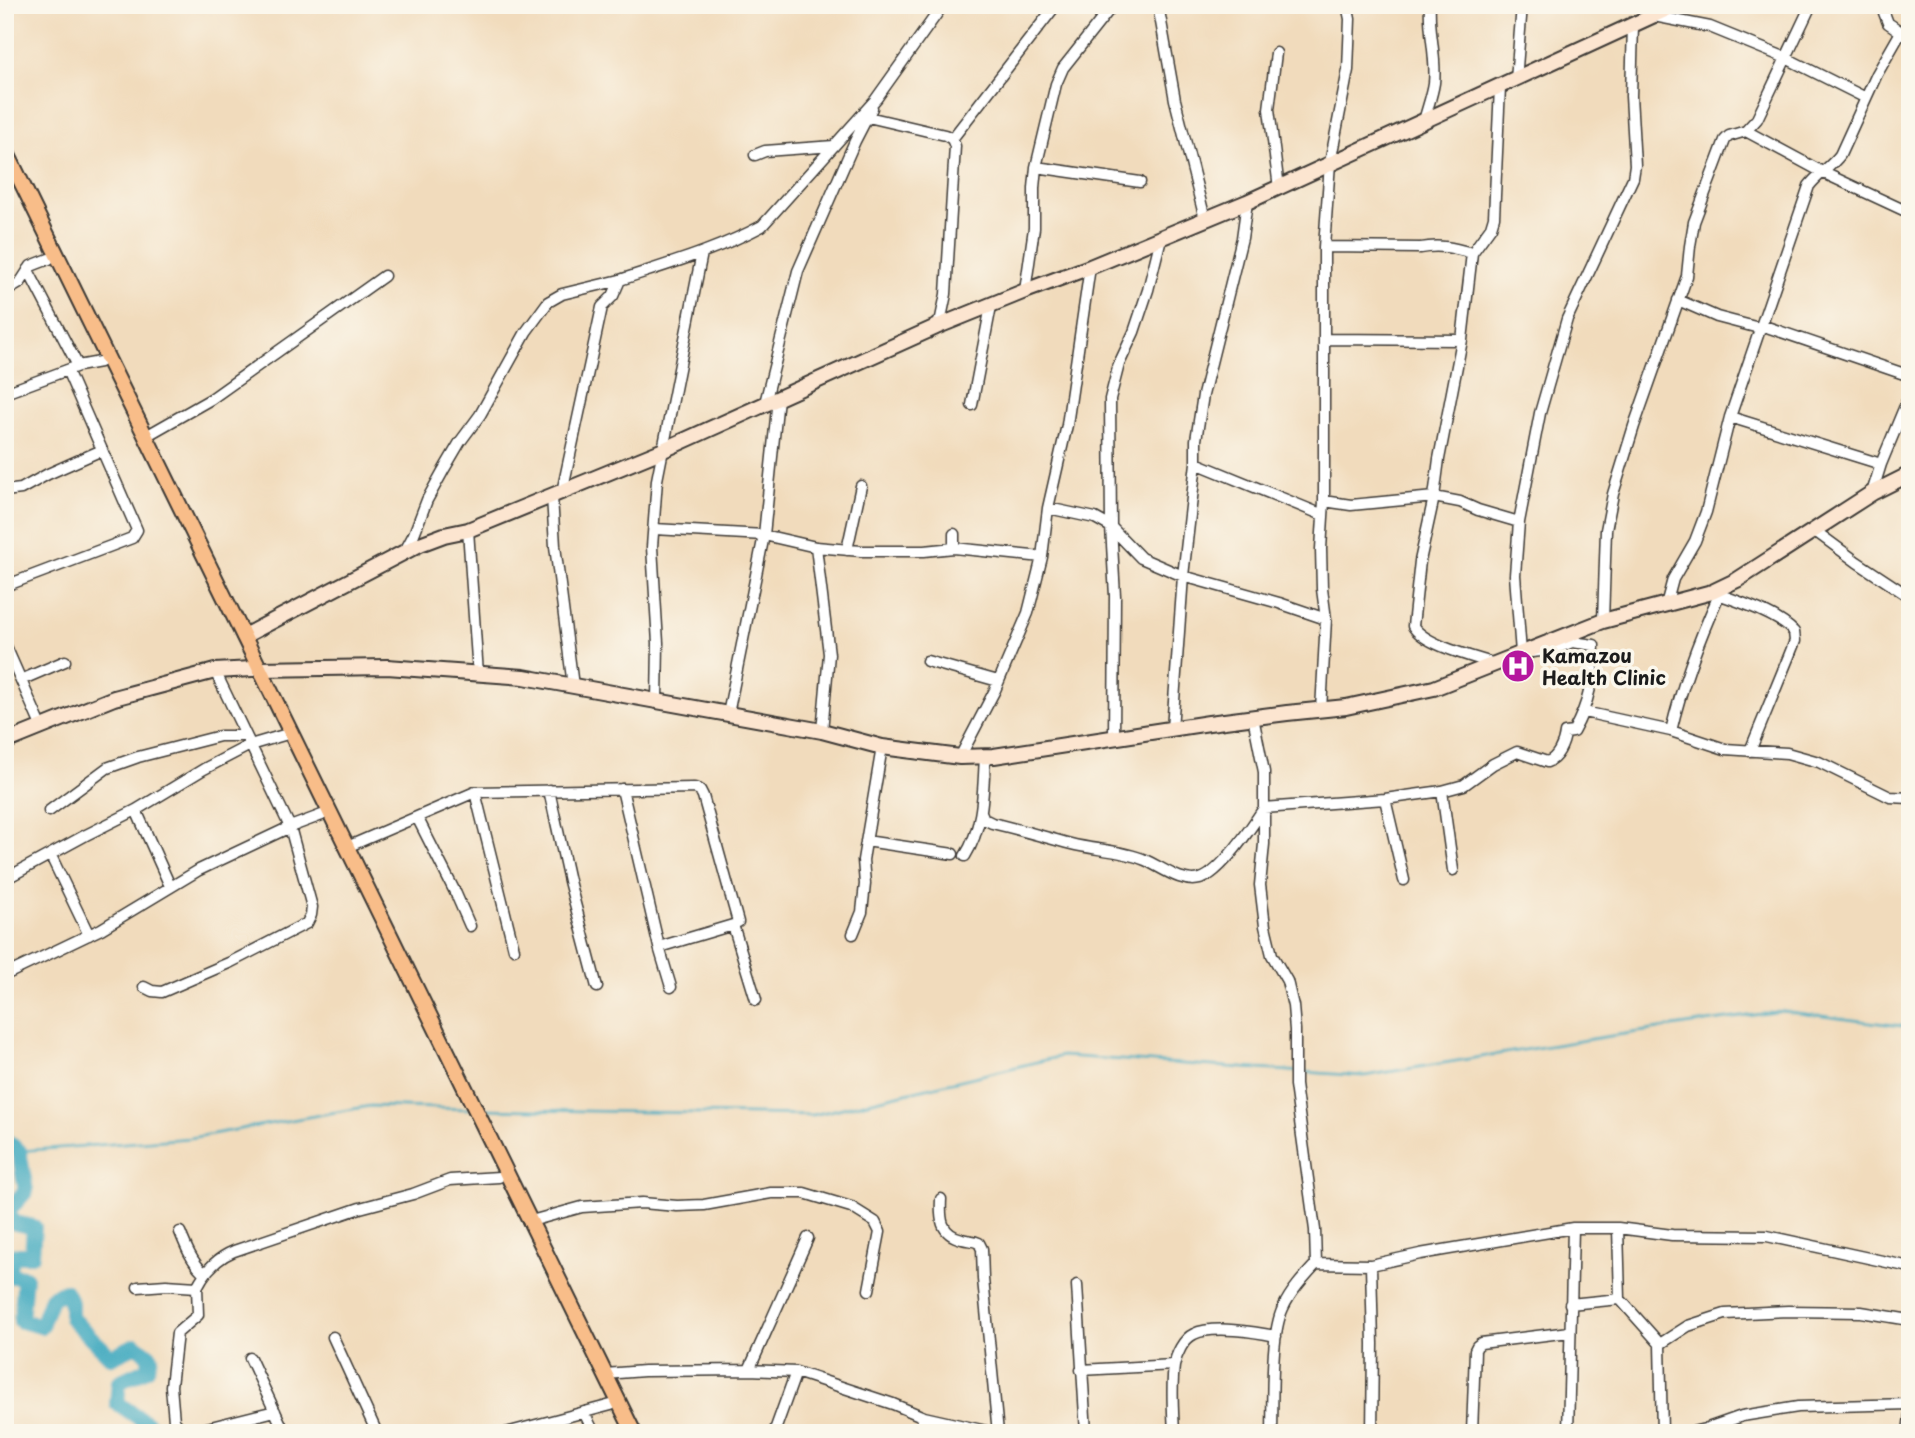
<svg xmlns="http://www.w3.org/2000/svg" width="1915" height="1438" viewBox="0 0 1915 1438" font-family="'Playpen Sans',sans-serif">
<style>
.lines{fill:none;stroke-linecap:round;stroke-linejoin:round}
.stream{stroke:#3fa9bf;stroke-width:2.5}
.river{stroke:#3fa9bf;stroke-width:16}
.street-casing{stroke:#3c3934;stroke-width:13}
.secondary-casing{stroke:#3c3934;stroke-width:18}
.primary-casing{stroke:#3c3934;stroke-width:18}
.street{stroke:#fff;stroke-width:10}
.secondary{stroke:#fce5d0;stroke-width:14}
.primary{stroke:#f8bd89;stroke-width:14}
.labels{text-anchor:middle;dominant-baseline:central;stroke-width:7;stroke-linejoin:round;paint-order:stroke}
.poi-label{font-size:19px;font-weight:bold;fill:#1c1c1c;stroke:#fbf7ec;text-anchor:start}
</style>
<rect width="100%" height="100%" fill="#fbf7ec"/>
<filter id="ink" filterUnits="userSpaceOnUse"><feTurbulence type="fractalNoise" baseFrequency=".0143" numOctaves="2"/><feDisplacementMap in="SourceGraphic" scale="14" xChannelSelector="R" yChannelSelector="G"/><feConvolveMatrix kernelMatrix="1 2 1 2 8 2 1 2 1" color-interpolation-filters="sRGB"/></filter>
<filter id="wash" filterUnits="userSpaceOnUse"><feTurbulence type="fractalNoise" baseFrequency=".00686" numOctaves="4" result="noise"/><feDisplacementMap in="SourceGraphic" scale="28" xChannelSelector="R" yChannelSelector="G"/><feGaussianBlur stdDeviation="1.57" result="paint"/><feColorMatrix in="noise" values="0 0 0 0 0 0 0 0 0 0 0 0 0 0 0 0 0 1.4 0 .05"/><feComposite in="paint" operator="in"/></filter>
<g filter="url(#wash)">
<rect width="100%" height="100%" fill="#f1dbbc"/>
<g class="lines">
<!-- stream -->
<path class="stream" d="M 481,1109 L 813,1115 L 1062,1056 L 1364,1076 L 1604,1037 L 1782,1011 L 1910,1027
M 19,1151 L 190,1138 L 370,1106 L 468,1109"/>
<!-- river -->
<path class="river" d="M 5,1140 L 19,1151 L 26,1191 L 6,1213 L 15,1223 L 34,1227 L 32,1255 L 16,1255 L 8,1265 L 12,1276 L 25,1277 L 21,1321 L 41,1326 L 51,1298 L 65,1291 L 71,1303 L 71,1318 L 111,1357 L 136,1345 L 151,1357 L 147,1369 L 119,1382 L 117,1403 L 148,1424 L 151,1433"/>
</g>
</g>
<g filter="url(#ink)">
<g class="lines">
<defs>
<path id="street" d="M 1158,5 L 1175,100 L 1205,219
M 1881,5 L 1888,23 L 1910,38
M 1654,16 L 1710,27 L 1786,58 L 1866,98
M 1276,53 L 1269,109 L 1279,188
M 1516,80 L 1522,5
M 868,117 L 945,135 L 952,139 L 955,146 L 946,294 L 941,318 L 936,327
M 1424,121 C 1427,109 1432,96 1434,83 C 1437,57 1428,31 1430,5
M 1746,131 L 1824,173 L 1910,213
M 952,139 L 1056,5
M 755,155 L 765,151 L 834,146
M 1036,167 L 1140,182
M 1324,247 L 1421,248 C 1440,244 1454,248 1472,253
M 28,270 L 78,366
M 1025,291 L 1034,228 L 1034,188 L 1036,167 L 1056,84 L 1063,68 L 1113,5
M 5,292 L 20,283 L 31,266 L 49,259
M 1678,300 L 1717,317 L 1759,328
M 1761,325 L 1910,376
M 1324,339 L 1462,340
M 5,393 L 78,366 L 100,362
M 765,403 L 798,271 L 855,141 L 872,108
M 972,405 L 991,306
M 1730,417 L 1881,464
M 146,436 L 211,399 L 384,276
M 1196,463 L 1323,515
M 5,491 L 21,489 L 48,474 L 102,450
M 562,492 L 602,307 L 613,296 L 620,280 C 668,264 717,250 762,226 L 876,99 L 943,5
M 1872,493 L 1881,464 L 1910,394
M 552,496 L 555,546 L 573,686
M 1324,501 L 1351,505 L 1434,497 L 1460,502 L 1478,510 L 1519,522
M 1048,508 L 1095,518 L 1111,527 L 1141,558 L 1183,576 L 1279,603 L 1326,619
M 654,529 L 764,535 L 816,547 L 861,551 L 924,551 L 954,548 L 1042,557
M 468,530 L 478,674
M 1815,531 L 1857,562 L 1910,597
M 816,547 L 829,654 L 822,731
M 954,548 L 954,534
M 847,550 L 861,486
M 405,551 L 414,534 L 427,500 L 443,471 L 460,442 L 480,415 L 526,332 L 548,302 L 562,294 L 620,280
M 5,586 L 132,538 L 137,530 L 67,370
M 1712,592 C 1735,600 1778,614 1794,632 L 1795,641 L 1789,656 L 1750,751
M 1666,605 L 1673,579 L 1695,541 L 1706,512 L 1730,417 L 1809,186 C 1818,174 1831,167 1840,155 L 1877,74 L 1901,32
M 1603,621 L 1606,530 L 1613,494 L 1634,426 L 1687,276 L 1690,246 L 1694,222 L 1725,140 L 1729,136 L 1746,131 L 1757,119 L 1811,5
M 5,644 L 42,728
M 927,661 L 998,681
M 1495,664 C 1474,657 1424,645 1413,626 L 1420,561 L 1434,497 L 1439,459 L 1462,340 L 1472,253 L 1491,227 L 1494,217 L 1500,87
M 21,680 L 65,661
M 657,701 L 658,643 L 652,547 L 657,480 L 702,253
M 1321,710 L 1326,619 L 1322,589 L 1321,549 L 1324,501 L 1324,247 L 1330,163 L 1348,70 L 1350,19 L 1347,5
M 1584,712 L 1671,731 L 1725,749 L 1787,753 L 1819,762 L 1890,797 L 1910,798
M 728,714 L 764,535 L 778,398
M 1253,717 L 1264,772 L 1264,844 L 1260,885 L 1265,926 L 1272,955 L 1287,981 L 1293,1006 L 1295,1030 L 1295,1085 L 1315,1230 L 1316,1264 C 1304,1277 1291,1291 1283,1308 C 1270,1335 1273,1400 1272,1433
M 1172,729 L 1183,576 L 1196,463 L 1196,440 L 1203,395 L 1242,238 L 1247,202
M 1671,731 C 1682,684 1699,639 1719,595
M 1114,739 L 1115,596 L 1111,527 L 1110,399 L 1119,364 L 1134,332 L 1148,290 L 1161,238
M 960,757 L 995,690 L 1028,613 L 1042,557 L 1048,508 L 1067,425 L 1090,267
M 622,789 L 659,947 L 671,987
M 549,790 L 569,881 L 597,987
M 1442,791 L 1453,870
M 475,792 L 514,949
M 1385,799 L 1404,880
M 136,810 L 170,886
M 49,811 L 107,768 L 138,757 L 220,736 L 246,736
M 981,812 L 984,819 L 992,823 C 1018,829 1044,837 1071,844 C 1094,850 1122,850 1145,860 C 1161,867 1182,884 1200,879 C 1220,874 1253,825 1264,808 L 1385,799 L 1442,791 L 1464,785 L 1493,764 L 1517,752 L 1547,762 C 1557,759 1564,744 1565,733 L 1573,732 C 1590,702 1593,679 1594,645 L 1572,642 L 1552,650 L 1521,653 L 1515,575 L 1519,522 L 1540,413 L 1567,319 L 1633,178 L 1635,165 L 1631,96 L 1633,25
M 417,817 L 456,894 L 470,926
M 866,841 L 953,854
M 347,847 L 475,792 L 694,788 L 700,790 L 703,796 L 738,922
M 51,856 L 89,935
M 965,856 C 984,826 983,790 985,756
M 5,879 L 86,835 L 136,810 L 204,769 L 250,745 L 284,735
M 853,934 L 862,912 L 865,884 L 863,860 L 882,747
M 659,947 L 733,925 L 756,1000
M 5,975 L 101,929 L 199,870 L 290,827 L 322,815
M 144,987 L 152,991 L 162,992 L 231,962 L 307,923 L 311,915 L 312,907 L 290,827 L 215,671
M 941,1199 C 940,1218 940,1234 962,1239 C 969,1241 973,1240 979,1243 L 982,1249 L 983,1279 L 998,1433
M 531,1221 L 582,1207 L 642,1203 L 677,1206 L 704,1205 L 771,1193 L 804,1193 L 851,1207 L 875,1222 L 880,1232 L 869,1290
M 1618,1228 L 1620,1299
M 180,1232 C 186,1247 192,1262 204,1273
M 1316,1264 L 1371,1265 L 1420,1254 L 1573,1228 L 1618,1228 L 1672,1235 L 1767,1236 L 1910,1267
M 1371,1265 L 1373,1344 L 1372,1433
M 1077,1285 L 1086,1433
M 138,1287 L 166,1285 L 197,1287 C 205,1271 217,1258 234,1251 L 360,1208 L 413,1194 L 450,1180 L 499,1177
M 197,1287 L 198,1315 L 177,1333 L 171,1386 L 174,1421 L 180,1428 L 195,1431 L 275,1411
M 1570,1304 L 1620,1299 L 1660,1344 L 1662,1433
M 333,1337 L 377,1433
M 1660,1344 L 1688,1326 L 1725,1314 L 1788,1311 L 1861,1312 L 1910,1320
M 250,1358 L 285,1433
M 749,1370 L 808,1238
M 1081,1370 L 1174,1365
M 605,1374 L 644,1371 L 749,1370 L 796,1372 L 893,1404 L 924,1417 L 995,1433
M 584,1412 L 594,1433
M 506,1433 L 611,1405
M 774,1433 L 796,1372
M 919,1433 L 924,1417
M 1174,1433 C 1173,1411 1171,1388 1174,1366 C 1176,1355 1183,1339 1194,1334 C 1212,1325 1256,1332 1276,1336
M 1472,1433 L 1475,1350 L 1477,1346 L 1481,1343 L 1569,1332
M 1568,1433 L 1573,1228
M 1688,1433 L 1705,1429 L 1742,1416 L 1798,1407 L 1910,1404
M 1908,1433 L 1910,1415"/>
<path id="secondary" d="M 244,636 L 420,544 L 444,535 L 468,530 L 661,451 L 936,327 L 1025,291 L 1090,267 L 1247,202 L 1676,5
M 259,669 L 387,667 L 524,677 L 822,731 L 882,747 L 960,757 L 994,756 L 1209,723 L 1287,713 L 1346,707 L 1434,688 L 1603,621 L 1712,592 L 1737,580 L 1872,493 L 1910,474
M 5,742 L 114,698 L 215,671 L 252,669"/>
<path id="primary" d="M 5,149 L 634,1433"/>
</defs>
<!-- street casing -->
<use href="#street" class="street-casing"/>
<!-- secondary casing -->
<use href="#secondary" class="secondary-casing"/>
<!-- primary casing -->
<use href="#primary" class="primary-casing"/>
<!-- street -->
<use href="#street" class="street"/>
<!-- secondary -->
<use href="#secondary" class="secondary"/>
<!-- primary -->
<use href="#primary" class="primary"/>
</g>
</g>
<!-- icons -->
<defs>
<symbol id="hospital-disc" viewBox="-11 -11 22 22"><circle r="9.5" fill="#b5179e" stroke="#fbf7ec"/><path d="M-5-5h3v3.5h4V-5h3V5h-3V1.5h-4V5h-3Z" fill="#fff"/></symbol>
</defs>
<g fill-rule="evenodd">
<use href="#hospital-disc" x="1499" y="647" width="38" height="38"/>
</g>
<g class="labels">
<!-- poi labels -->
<g class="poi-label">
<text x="1542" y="655">Kamazou<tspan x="1542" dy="22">Health Clinic</tspan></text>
</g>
</g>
<!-- margin -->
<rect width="1915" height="1438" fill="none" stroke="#fbf7ec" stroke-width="28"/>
</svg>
